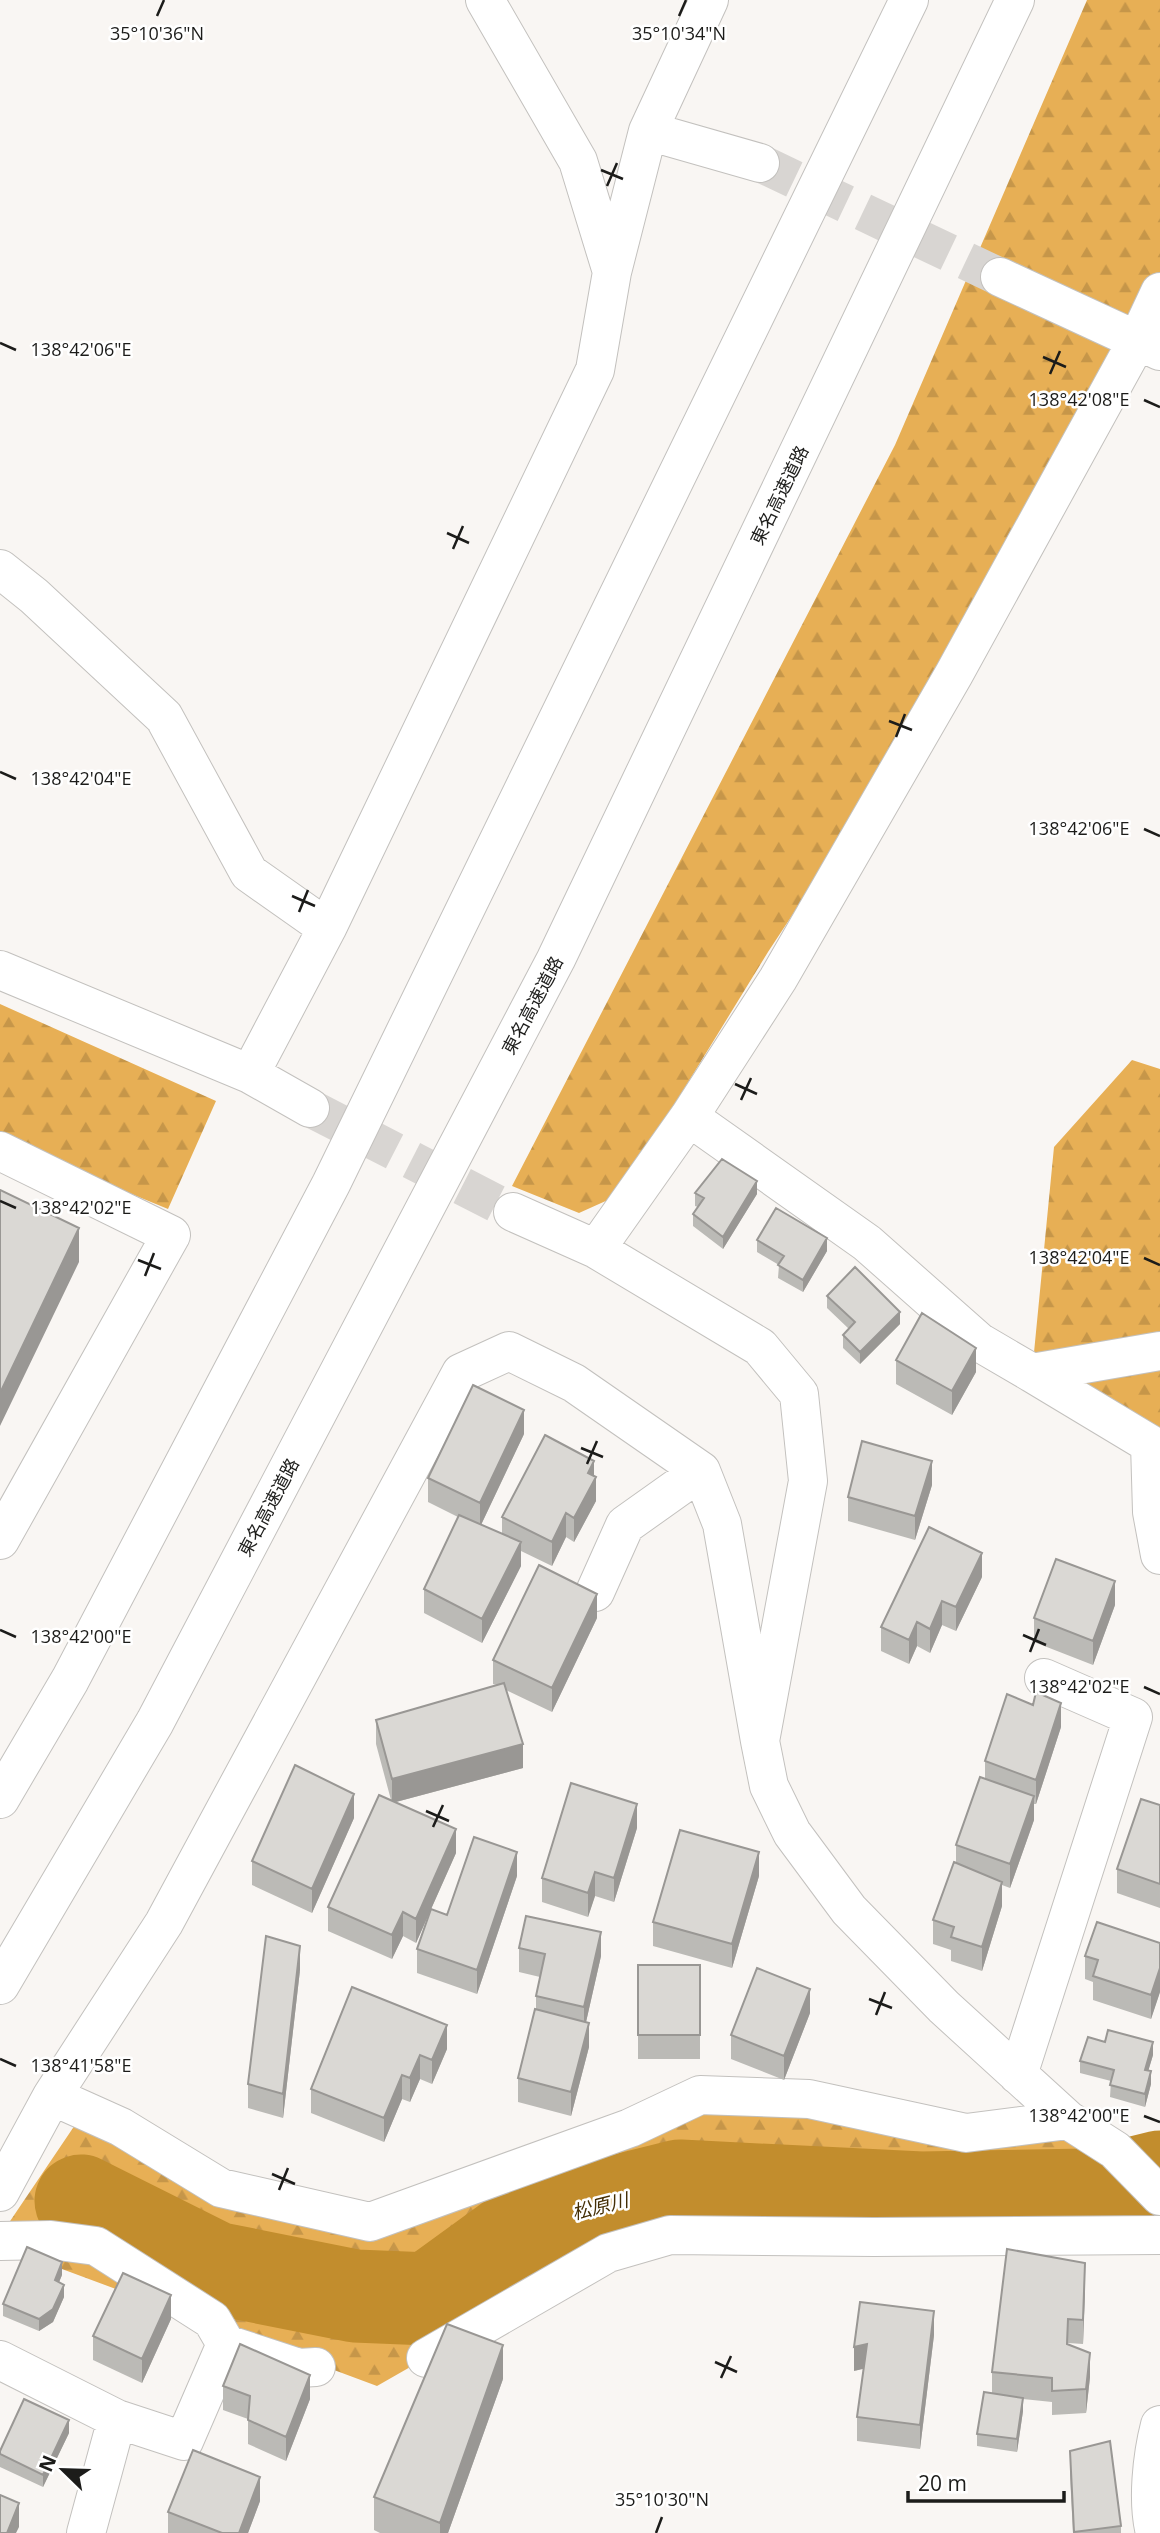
<svg xmlns="http://www.w3.org/2000/svg" width="1160" height="2533" viewBox="0 0 1160 2533" font-family="'Open Sans','Noto Sans JP',sans-serif">
<style>
.forest{fill:url(#forest-firs)}
.lines{fill:none;stroke-linecap:round;stroke-linejoin:round}
.river{stroke:#c28d2d;stroke-width:93}
.minor-tunnel{stroke:#d8d5d2;stroke-width:38;stroke-dasharray:38 19;stroke-linecap:butt}
.minor-casing{stroke:#c3c1be;stroke-width:40}
.highway-casing{stroke:#c3c1be;stroke-width:40}
.minor{stroke:#fff;stroke-width:38}
.highway{stroke:#fff;stroke-width:38}
.wall{fill:#bbbab6}
.shaded-wall{fill:#999794}
.building{fill:#dad8d4;stroke:#999794;stroke-width:2}
.ticks{fill:none;stroke:#1c1c1a;stroke-width:2.5}
.labels{text-anchor:middle;dominant-baseline:central;stroke-width:5;stroke-linejoin:round;paint-order:stroke}
.street-label{font-size:18px;fill:#1c1c1a;stroke:#fff}
.water-label{font-size:19px;font-style:italic;fill:#442e05;stroke:#fff}
.ticks-label{font-size:18px;text-anchor:middle;fill:#1c1c1a;stroke:#fff;stroke-width:5;stroke-linejoin:round;paint-order:stroke}
</style>
<defs>
<pattern id="forest-firs" width="22" height="20" patternUnits="userSpaceOnUse" patternTransform="scale(1.75)"><rect width="22" height="20" fill="#e7af55"/><path d="M5 1l3.5 6h-7zM16 11l3.5 6h-7z" fill="#c69649"/></pattern>
</defs>
<rect width="100%" height="100%" fill="#f9f6f3"/>
<!-- forest -->
<path class="forest" d="M 1087,0 L 1160,0 L 1160,292 L 916,727 L 768,952 L 619,1195 L 579,1213 L 512,1186 L 895,445 Z
M 0,1004 L 216,1101 L 168,1209 L 0,1140 Z
M 1132,1060 L 1160,1069 L 1160,1429 L 1032,1373 L 1054,1147 Z
M 712,2095 L 1075,2124 L 1154,2225 L 689,2225 L 426,2358 L 377,2386 L 0,2246 L 0,2236 L 77,2122 L 313,2223 Z"/>
<g class="lines">
<!-- river -->
<path class="river" d="M 81,2201 L 215,2268 L 355,2296 L 429,2299 L 535,2222 L 680,2186 L 921,2198 L 1087,2195 L 1160,2177"/>
<!-- minor-tunnel -->
<path class="minor-tunnel" d="M 760,163 L 1000,277
M 310,1108 L 513,1212"/>
<defs>
<path id="minor" d="M 648,131 L 760,163
M 612,272 L 648,131 L 709,0
M 1000,277 L 1160,351
M 0,569 L 34,596 L 164,717 L 249,873 L 327,928
M 0,970 L 250,1074 L 310,1108
M 250,1074 L 327,928 L 595,370 L 612,272 L 578,161 L 485,0
M 689,1117 L 867,1243 L 979,1342 L 1032,1373
M 0,1151 L 171,1235 L 0,1540
M 513,1212 L 596,1249 L 760,1347 L 799,1394 L 808,1481 L 760,1741 L 769,1786 L 792,1833 L 849,1910 L 944,2007 L 1068,2120 L 1115,2150 L 1160,2196
M 596,1249 L 689,1117 L 778,979 L 954,674 L 1137,341 L 1160,292
M 1160,1351 L 1032,1373 L 1150,1444 L 1152,1512 L 1160,1555
M 595,1592 L 625,1525 L 701,1471
M 1018,2075 L 1133,1717 L 1044,1678
M 52,2096 L 121,2127 L 221,2188 L 370,2222 L 630,2128 L 700,2095 L 809,2099 L 966,2133 L 1068,2120
M 0,2192 L 52,2096 L 164,1923 L 461,1373 L 509,1351 L 574,1383 L 701,1471 L 722,1524 L 760,1741
M 0,2241 L 51,2240 L 96,2246 L 212,2320 L 226,2344 L 184,2441 L 117,2419
M 226,2344 L 299,2368 L 316,2367
M 426,2358 L 608,2253 L 670,2235 L 874,2237 L 1160,2235
M 0,2360 L 117,2419 L 86,2533
M 1155,2533 C 1147,2502 1152,2456 1160,2425"/>
<path id="highway" d="M 0,1799 L 70,1680 L 331,1184 L 909,0
M 0,1985 L 155,1722 L 556,959 L 1015,0"/>
</defs>
<!-- minor casing -->
<use href="#minor" class="minor-casing"/>
<!-- highway casing -->
<use href="#highway" class="highway-casing"/>
<!-- minor -->
<use href="#minor" class="minor"/>
<!-- highway -->
<use href="#highway" class="highway"/>
</g>
<!-- wall -->
<path class="wall" d="M 695,1193 L 757,1194 L 723,1249 L 693,1226 L 693,1214 L 698,1207 L 695,1206 Z
M 757,1240 L 827,1251 L 803,1292 L 778,1278 L 779,1265 L 757,1252 Z
M 827,1296 L 900,1324 L 860,1364 L 843,1348 L 843,1335 L 849,1329 L 827,1308 Z
M 896,1360 L 976,1372 L 952,1415 L 896,1384 Z
M 524,1434 L 481,1525 L 502,1534 L 502,1517 L 594,1476 L 596,1501 L 574,1542 L 566,1537 L 552,1566 L 521,1551 L 521,1566 L 482,1643 L 424,1613 L 424,1589 L 458,1517 L 428,1502 L 428,1478 Z
M 932,1485 L 915,1540 L 848,1521 L 848,1497 Z
M 982,1577 L 956,1631 L 942,1625 L 930,1653 L 917,1646 L 909,1664 L 881,1651 L 881,1627 Z
M 1115,1605 L 1093,1665 L 1034,1642 L 1034,1618 Z
M 597,1618 L 552,1712 L 506,1690 L 523,1768 L 396,1802 L 456,1853 L 431,1909 L 447,1915 L 517,1876 L 477,1994 L 417,1973 L 417,1949 L 429,1914 L 416,1943 L 403,1936 L 392,1959 L 328,1931 L 328,1907 L 391,1800 L 376,1744 L 376,1720 L 497,1685 L 493,1684 L 493,1660 Z
M 1061,1727 L 1036,1804 L 1034,1804 L 1034,1820 L 1010,1888 L 1002,1885 L 1002,1906 L 982,1971 L 951,1961 L 951,1950 L 933,1944 L 933,1920 L 956,1863 L 956,1845 L 985,1779 L 985,1761 Z
M 1160,1805 L 1160,1908 L 1117,1893 L 1117,1869 Z
M 354,1818 L 312,1913 L 252,1885 L 252,1861 Z
M 637,1828 L 614,1902 L 595,1896 L 588,1917 L 542,1902 L 542,1878 Z
M 759,1876 L 732,1968 L 653,1946 L 653,1922 Z
M 1160,1943 L 1160,1992 L 1151,2019 L 1093,2000 L 1093,1982 L 1085,1979 L 1085,1956 Z
M 519,1948 L 601,1956 L 586,2022 L 589,2047 L 571,2116 L 518,2102 L 518,2078 L 536,2009 L 536,1996 L 540,1977 L 519,1972 Z
M 638,1965 L 700,1965 L 700,2059 L 638,2059 Z
M 300,1970 L 283,2118 L 248,2108 L 248,2084 Z
M 352,1987 L 447,2049 L 432,2084 L 420,2079 L 410,2102 L 402,2099 L 384,2142 L 311,2113 L 311,2089 Z
M 810,2013 L 784,2080 L 731,2059 L 731,2035 Z
M 1153,2055 L 1148,2071 L 1151,2084 L 1145,2107 L 1110,2097 L 1111,2081 L 1080,2073 L 1080,2061 Z
M 62,2275 L 59,2282 L 64,2297 L 53,2322 L 39,2331 L 3,2316 L 3,2304 Z
M 1085,2287 L 1083,2344 L 1068,2343 L 1068,2345 L 1090,2377 L 1086,2413 L 1052,2415 L 1052,2402 L 1023,2399 L 1023,2411 L 1017,2452 L 977,2446 L 977,2434 L 992,2394 L 992,2372 Z
M 171,2319 L 142,2383 L 93,2360 L 93,2336 Z
M 934,2335 L 920,2449 L 857,2441 L 857,2417 L 864,2368 L 854,2371 Z
M 503,2379 L 448,2533 L 380,2533 L 374,2530 L 374,2497 Z
M 223,2386 L 310,2399 L 286,2461 L 248,2444 L 248,2419 L 223,2410 Z
M 69,2433 L 43,2487 L 0,2467 L 0,2451 Z
M 1070,2451 L 1121,2526 L 1121,2533 L 1073,2533 L 1070,2475 Z
M 260,2501 L 248,2533 L 168,2533 L 168,2512 Z"/>
<!-- shaded-wall -->
<path class="shaded-wall" d="M 757,1181 L 757,1194 L 723,1249 L 723,1237 Z
M 79,1228 L 79,1262 L 0,1426 L 0,1393 Z
M 827,1238 L 827,1251 L 803,1292 L 803,1280 Z
M 900,1312 L 900,1324 L 860,1364 L 860,1352 Z
M 976,1348 L 976,1372 L 952,1415 L 952,1391 Z
M 524,1410 L 524,1434 L 480,1527 L 480,1503 Z
M 594,1461 L 594,1480 L 596,1477 L 596,1501 L 574,1542 L 574,1518 L 588,1473 Z
M 932,1461 L 932,1485 L 915,1540 L 915,1516 Z
M 566,1513 L 566,1537 L 552,1566 L 552,1542 Z
M 521,1542 L 521,1566 L 482,1643 L 482,1619 Z
M 982,1553 L 982,1577 L 956,1631 L 956,1607 Z
M 1115,1581 L 1115,1605 L 1093,1665 L 1093,1641 Z
M 597,1594 L 597,1618 L 552,1712 L 552,1688 Z
M 942,1601 L 942,1625 L 930,1653 L 930,1629 Z
M 917,1622 L 917,1646 L 909,1664 L 909,1640 Z
M 1061,1703 L 1061,1727 L 1036,1804 L 1036,1780 Z
M 523,1744 L 523,1768 L 392,1803 L 392,1779 Z
M 354,1794 L 354,1818 L 312,1913 L 312,1889 Z
M 1034,1796 L 1034,1820 L 1010,1888 L 1010,1864 Z
M 637,1804 L 637,1828 L 614,1902 L 614,1878 Z
M 456,1829 L 456,1853 L 416,1943 L 416,1919 Z
M 517,1852 L 517,1876 L 477,1994 L 477,1970 Z
M 759,1852 L 759,1876 L 732,1968 L 732,1944 Z
M 595,1872 L 595,1896 L 588,1917 L 588,1893 Z
M 1002,1882 L 1002,1906 L 982,1971 L 982,1947 Z
M 403,1912 L 403,1936 L 392,1959 L 392,1935 Z
M 601,1932 L 601,1956 L 584,2031 L 584,2007 Z
M 300,1946 L 300,1970 L 283,2118 L 283,2094 Z
M 1160,1968 L 1160,1992 L 1151,2019 L 1151,1995 Z
M 810,1989 L 810,2013 L 784,2080 L 784,2056 Z
M 589,2023 L 589,2047 L 571,2116 L 571,2092 Z
M 447,2025 L 447,2049 L 432,2084 L 432,2060 Z
M 1153,2042 L 1153,2055 L 1145,2082 L 1145,2070 Z
M 420,2055 L 420,2079 L 410,2102 L 410,2078 Z
M 1151,2071 L 1151,2084 L 1145,2107 L 1145,2094 Z
M 402,2075 L 402,2099 L 384,2142 L 384,2118 Z
M 62,2262 L 62,2275 L 55,2292 L 55,2280 Z
M 1085,2263 L 1085,2287 L 1083,2344 L 1083,2320 Z
M 64,2285 L 64,2297 L 53,2322 L 39,2331 L 39,2319 Z
M 171,2295 L 171,2319 L 142,2383 L 142,2359 Z
M 934,2311 L 934,2335 L 920,2449 L 920,2425 Z
M 867,2344 L 867,2368 L 854,2371 L 854,2347 Z
M 503,2345 L 503,2379 L 448,2533 L 440,2533 L 440,2523 Z
M 1090,2353 L 1090,2377 L 1086,2413 L 1086,2389 Z
M 310,2375 L 310,2399 L 286,2461 L 286,2437 Z
M 1023,2398 L 1023,2411 L 1017,2452 L 1017,2439 Z
M 69,2420 L 69,2433 L 43,2487 L 43,2475 Z
M 260,2477 L 260,2501 L 248,2533 L 239,2533 Z
M 19,2503 L 19,2527 L 16,2533 L 7,2533 Z"/>
<!-- building -->
<path class="building" d="M 722,1159 L 757,1181 L 723,1237 L 693,1214 L 704,1198 L 695,1193 Z
M 0,1190 L 79,1228 L 0,1393 Z
M 776,1208 L 827,1238 L 803,1280 L 778,1265 L 784,1256 L 757,1240 Z
M 855,1267 L 900,1312 L 860,1352 L 843,1335 L 855,1322 L 827,1296 Z
M 922,1313 L 976,1348 L 952,1391 L 896,1360 Z
M 473,1385 L 524,1410 L 480,1503 L 428,1478 Z
M 545,1435 L 594,1461 L 588,1473 L 596,1477 L 574,1518 L 566,1513 L 552,1542 L 502,1517 Z
M 862,1441 L 932,1461 L 915,1516 L 848,1497 Z
M 459,1515 L 521,1542 L 482,1619 L 424,1589 Z
M 929,1527 L 982,1553 L 956,1607 L 942,1601 L 930,1629 L 917,1622 L 909,1640 L 881,1627 Z
M 1056,1559 L 1115,1581 L 1093,1641 L 1034,1618 Z
M 539,1565 L 597,1594 L 552,1688 L 493,1660 Z
M 504,1683 L 523,1744 L 392,1779 L 376,1720 Z
M 1036,1692 L 1061,1703 L 1036,1780 L 985,1761 L 1007,1694 L 1033,1705 Z
M 295,1765 L 354,1794 L 312,1889 L 252,1861 Z
M 980,1777 L 1034,1796 L 1010,1864 L 956,1845 Z
M 571,1783 L 637,1804 L 614,1878 L 595,1872 L 588,1893 L 542,1878 Z
M 379,1795 L 456,1829 L 416,1919 L 403,1912 L 392,1935 L 328,1907 Z
M 1141,1799 L 1160,1805 L 1160,1884 L 1117,1869 Z
M 680,1830 L 759,1852 L 732,1944 L 653,1922 Z
M 474,1837 L 517,1852 L 477,1970 L 417,1949 L 431,1909 L 447,1915 Z
M 954,1862 L 1002,1882 L 982,1947 L 951,1937 L 954,1927 L 933,1920 Z
M 526,1916 L 601,1932 L 584,2007 L 536,1996 L 545,1954 L 519,1948 Z
M 1097,1922 L 1160,1943 L 1160,1968 L 1151,1995 L 1093,1976 L 1098,1960 L 1085,1956 Z
M 266,1936 L 300,1946 L 283,2094 L 248,2084 Z
M 638,1965 L 700,1965 L 700,2035 L 638,2035 Z
M 757,1968 L 810,1989 L 784,2056 L 731,2035 Z
M 352,1987 L 447,2025 L 432,2060 L 420,2055 L 410,2078 L 402,2075 L 384,2118 L 311,2089 Z
M 535,2009 L 589,2023 L 571,2092 L 518,2078 Z
M 1108,2030 L 1153,2042 L 1145,2070 L 1151,2071 L 1145,2094 L 1110,2085 L 1114,2070 L 1080,2061 L 1088,2037 L 1105,2042 Z
M 27,2247 L 62,2262 L 55,2280 L 64,2285 L 53,2309 L 39,2319 L 3,2304 Z
M 1007,2249 L 1085,2263 L 1083,2320 L 1068,2319 L 1067,2344 L 1090,2353 L 1086,2389 L 1052,2391 L 1052,2378 L 992,2372 Z
M 123,2273 L 171,2295 L 142,2359 L 93,2336 Z
M 860,2302 L 934,2311 L 920,2425 L 857,2417 L 867,2344 L 854,2347 Z
M 447,2324 L 503,2345 L 440,2523 L 374,2497 Z
M 240,2344 L 310,2375 L 286,2437 L 248,2420 L 250,2396 L 223,2386 Z
M 984,2392 L 1023,2398 L 1017,2439 L 977,2434 Z
M 24,2399 L 69,2420 L 43,2475 L 0,2454 L 0,2451 Z
M 1110,2441 L 1121,2526 L 1074,2532 L 1070,2451 Z
M 193,2450 L 260,2477 L 239,2533 L 222,2533 L 168,2512 Z
M 0,2495 L 19,2503 L 7,2533 L 0,2533 Z"/>
<!-- ticks -->
<path class="ticks" d="M 157,16 L 164,0M 679,16 L 686,0M 601,170 L 623,179M 607,186 L 617,163M 0,343 L 16,350M 1043,357 L 1066,367M 1050,374 L 1060,351M 1144,400 L 1160,407M 447,533 L 469,543M 453,549 L 463,526M 889,721 L 912,730M 896,737 L 905,714M 0,772 L 16,779M 1144,829 L 1160,836M 292,896 L 315,906M 299,912 L 308,890M 735,1084 L 757,1094M 741,1100 L 751,1078M 0,1201 L 16,1208M 1144,1258 L 1160,1265M 138,1260 L 161,1269M 145,1276 L 154,1253M 581,1448 L 603,1457M 587,1464 L 597,1441M 0,1630 L 16,1637M 1023,1635 L 1046,1645M 1030,1652 L 1039,1629M 1144,1687 L 1160,1694M 426,1811 L 449,1821M 433,1827 L 443,1805M 869,1999 L 892,2008M 876,2015 L 885,1992M 0,2059 L 16,2066M 1144,2116 L 1160,2122M 272,2174 L 295,2184M 279,2190 L 288,2168M 715,2362 L 737,2372M 721,2378 L 731,2356M 656,2533 L 662,2517"/>
<g class="labels">
<!-- street labels -->
<g class="street-label">
<text transform="translate(779 495) rotate(-64)">東名高速道路</text>
<text transform="translate(532 1005) rotate(-62)">東名高速道路</text>
<text transform="translate(268 1507) rotate(-62)">東名高速道路</text>
</g>
<!-- water labels -->
<g class="water-label">
<text transform="translate(600 2206) rotate(-14)">松原川</text>
</g>
</g>
<g class="ticks-label">
<text x="157" y="40">35°10'36"N</text>
<text x="679" y="40">35°10'34"N</text>
<text x="81" y="356">138°42'06"E</text>
<text x="1079" y="406">138°42'08"E</text>
<text x="81" y="785">138°42'04"E</text>
<text x="1079" y="835">138°42'06"E</text>
<text x="81" y="1214">138°42'02"E</text>
<text x="1079" y="1264">138°42'04"E</text>
<text x="81" y="1643">138°42'00"E</text>
<text x="1079" y="1693">138°42'02"E</text>
<text x="81" y="2072">138°41'58"E</text>
<text x="1079" y="2122">138°42'00"E</text>
<text x="662" y="2506">35°10'30"N</text>
</g>
<!-- north arrow -->
<g transform="translate(63 2470) rotate(293)" stroke="#ffffff" stroke-width="5" paint-order="stroke">
<path d="M0-5L12 26L0 18L-12 26Z" fill="#1c1c1a"/>
<text y="-10" font-size="19" font-weight="bold" text-anchor="middle" fill="#1c1c1a">N</text>
</g>
<!-- scale -->
<path d="M908 2491v10h156v-10" fill="none" stroke="#1c1c1a" stroke-width="3.5"/>
<text x="918" y="2491" font-size="21" fill="#1c1c1a" stroke="#ffffff" stroke-width="5" paint-order="stroke">20 m</text>
</svg>
